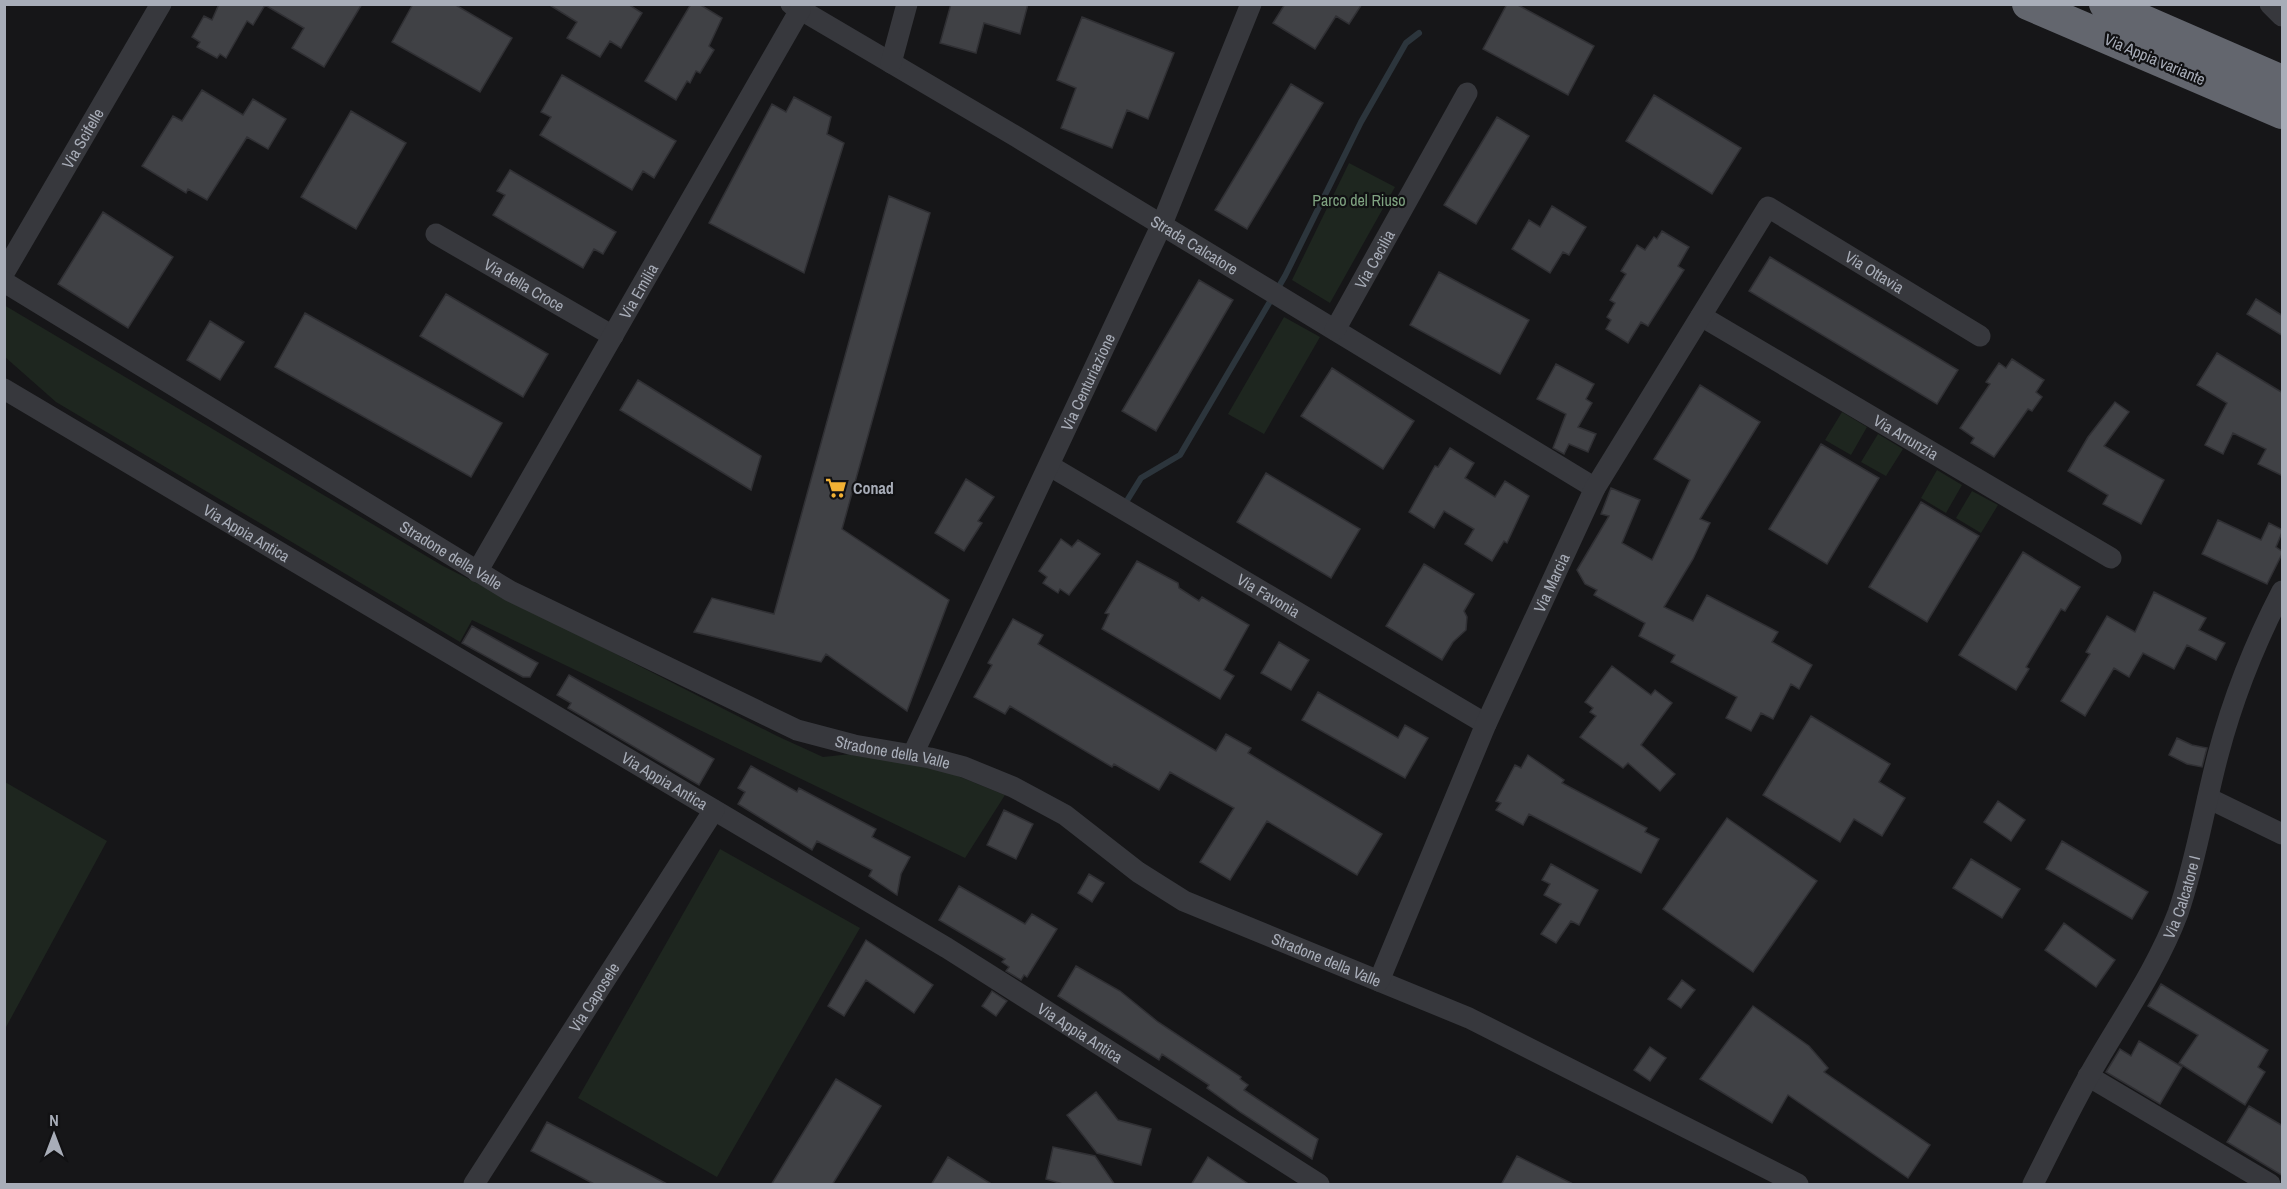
<svg xmlns="http://www.w3.org/2000/svg" width="2287" height="1189" viewBox="0 0 2287 1189" font-family="'Archivo Narrow',sans-serif">
<style>
.green{fill:#1e261f}
.lines{fill:none;stroke-linecap:round;stroke-linejoin:round}
.stream{stroke:#2c353c;stroke-width:6}
.building{fill:#404145;stroke:#303034;stroke-width:1.5}
.minor{stroke:#37383d;stroke-width:21}
.highway{stroke:#63666e;stroke-width:32}
.labels{text-anchor:middle;dominant-baseline:central;stroke-width:4.5;stroke-linejoin:round;paint-order:stroke}
.street-label{font-size:16px;fill:#a8adb8;stroke:#111113}
.park-label{font-size:16px;fill:#7fa381;stroke:#111113}
.poi-label{font-size:16px;font-weight:bold;fill:#a8adb8;stroke:#111113;text-anchor:start}
</style>
<rect width="100%" height="100%" fill="#161618"/>
<!-- green -->
<path class="green" d="M 1349,163 L 1395,187 L 1330,303 L 1292,280 Z
M 4,305 L 443,566 L 777,736 L 823,757 L 851,754 L 943,770 L 1005,795 L 965,858 L 472,620 L 460,642 L 56,402 L 5,357 Z
M 1284,317 L 1320,337 L 1264,434 L 1228,414 Z
M 1842,412 L 1867,427 L 1851,455 L 1825,440 Z
M 1878,434 L 1903,449 L 1886,476 L 1861,462 Z
M 1937,470 L 1962,485 L 1946,513 L 1921,498 Z
M 1972,491 L 1998,505 L 1981,533 L 1956,518 Z
M 5,782 L 107,841 L 5,1029 Z
M 720,849 L 860,928 L 717,1177 L 578,1098 Z"/>
<g class="lines">
<!-- stream -->
<path class="stream" d="M 1128,499 L 1141,478 L 1180,455 L 1285,276 L 1361,122 L 1406,43 L 1419,33"/>
</g>
<!-- building -->
<path class="building" d="M 219,4 L 362,4 L 324,67 L 292,48 L 304,28 L 265,5 L 253,25 L 247,21 L 226,58 L 220,54 L 217,58 L 197,47 L 200,42 L 192,37 L 204,16 L 212,20 Z
M 413,4 L 454,4 L 512,38 L 480,92 L 392,42 Z
M 548,4 L 628,4 L 642,13 L 621,48 L 610,41 L 600,57 L 567,38 L 577,22 Z
M 691,4 L 699,4 L 722,18 L 709,46 L 714,50 L 700,73 L 696,71 L 690,83 L 687,81 L 676,100 L 645,81 Z
M 951,4 L 1028,4 L 1020,34 L 984,23 L 976,53 L 940,43 Z
M 1285,4 L 1362,4 L 1349,24 L 1336,16 L 1315,49 L 1273,23 Z
M 1507,4 L 1516,4 L 1594,46 L 1568,95 L 1483,49 Z
M 1082,17 L 1174,53 L 1148,119 L 1127,110 L 1112,148 L 1061,128 L 1076,88 L 1057,80 Z
M 562,75 L 676,141 L 654,178 L 643,171 L 632,190 L 540,135 L 551,117 L 541,112 Z
M 1291,84 L 1323,103 L 1247,229 L 1215,210 Z
M 202,90 L 243,115 L 253,99 L 286,119 L 268,149 L 247,137 L 207,200 L 188,189 L 186,193 L 142,166 L 173,116 L 182,121 Z
M 1654,95 L 1741,148 L 1712,194 L 1626,141 Z
M 794,97 L 831,117 L 827,134 L 844,143 L 804,273 L 709,223 L 772,104 L 786,112 Z
M 351,111 L 406,143 L 356,229 L 301,197 Z
M 1497,117 L 1529,136 L 1476,224 L 1444,205 Z
M 510,170 L 616,232 L 603,254 L 594,249 L 583,268 L 493,215 L 505,195 L 497,191 Z
M 889,196 L 930,213 L 842,529 L 949,600 L 907,711 L 826,654 L 821,662 L 694,632 L 712,598 L 774,614 Z
M 1552,206 L 1586,227 L 1569,255 L 1563,252 L 1550,273 L 1512,249 L 1529,220 L 1540,227 Z
M 103,212 L 173,257 L 128,328 L 58,284 Z
M 1662,231 L 1689,247 L 1678,266 L 1684,270 L 1648,326 L 1641,322 L 1628,343 L 1606,329 L 1611,320 L 1607,317 L 1615,303 L 1610,300 L 1626,274 L 1621,271 L 1637,245 L 1645,250 L 1654,237 L 1657,239 Z
M 1770,257 L 1958,370 L 1937,404 L 1749,291 Z
M 1439,272 L 1529,320 L 1500,374 L 1410,325 Z
M 1199,280 L 1233,300 L 1156,431 L 1122,411 Z
M 446,294 L 548,354 L 523,397 L 420,336 Z
M 2256,299 L 2283,316 L 2283,336 L 2247,314 Z
M 305,313 L 502,423 L 471,477 L 275,367 Z
M 210,321 L 244,342 L 220,380 L 187,360 Z
M 2217,353 L 2283,393 L 2283,476 L 2258,464 L 2266,449 L 2233,433 L 2223,454 L 2205,445 L 2227,403 L 2197,385 Z
M 2012,359 L 2044,380 L 2036,392 L 2042,397 L 2032,411 L 2028,409 L 1994,457 L 1971,443 L 1974,438 L 1960,428 L 1990,384 L 1986,382 L 1999,363 L 2006,368 Z
M 1556,364 L 1594,384 L 1586,399 L 1592,403 L 1578,427 L 1596,434 L 1588,452 L 1569,444 L 1564,454 L 1553,448 L 1566,414 L 1537,399 Z
M 1332,368 L 1414,421 L 1383,469 L 1301,416 Z
M 638,380 L 761,456 L 751,490 L 620,410 Z
M 1700,385 L 1760,422 L 1700,519 L 1710,523 L 1693,559 L 1664,607 L 1693,621 L 1707,595 L 1778,632 L 1772,642 L 1812,665 L 1799,689 L 1791,684 L 1773,719 L 1761,713 L 1751,731 L 1726,718 L 1737,697 L 1671,662 L 1675,655 L 1639,636 L 1645,623 L 1594,595 L 1597,590 L 1585,584 L 1577,570 L 1609,516 L 1601,514 L 1611,488 L 1640,500 L 1622,543 L 1652,560 L 1690,480 L 1654,459 Z
M 2115,402 L 2129,412 L 2104,446 L 2164,480 L 2141,524 L 2103,504 L 2108,495 L 2068,471 L 2088,437 Z
M 1821,444 L 1879,478 L 1827,564 L 1769,529 Z
M 1450,448 L 1474,463 L 1465,478 L 1495,497 L 1505,481 L 1529,496 L 1507,543 L 1504,541 L 1492,561 L 1465,544 L 1474,529 L 1444,511 L 1434,528 L 1409,512 L 1435,466 L 1438,467 Z
M 1266,473 L 1360,529 L 1331,578 L 1237,522 Z
M 966,479 L 994,497 L 978,521 L 982,523 L 964,551 L 935,533 Z
M 1921,502 L 1979,536 L 1927,622 L 1869,587 Z
M 2218,520 L 2261,540 L 2269,523 L 2283,530 L 2276,547 L 2283,552 L 2267,584 L 2202,554 Z
M 1061,539 L 1072,547 L 1078,540 L 1100,554 L 1069,595 L 1060,589 L 1058,593 L 1043,583 L 1047,577 L 1039,571 Z
M 2023,552 L 2080,587 L 2065,611 L 2061,609 L 2026,667 L 2029,669 L 2016,690 L 1959,655 Z
M 1137,561 L 1178,583 L 1179,588 L 1199,601 L 1202,597 L 1249,625 L 1224,670 L 1234,676 L 1220,699 L 1102,629 L 1109,614 L 1105,613 Z
M 1424,564 L 1474,594 L 1464,611 L 1467,617 L 1466,630 L 1453,642 L 1442,660 L 1386,626 Z
M 2154,592 L 2206,618 L 2199,630 L 2225,643 L 2216,660 L 2187,645 L 2174,669 L 2143,653 L 2129,677 L 2114,668 L 2085,716 L 2061,701 L 2090,654 L 2086,652 L 2107,616 L 2135,632 Z
M 1013,619 L 1043,635 L 1038,644 L 1216,751 L 1226,734 L 1251,748 L 1248,753 L 1382,834 L 1357,875 L 1267,821 L 1230,880 L 1200,862 L 1234,808 L 1170,772 L 1159,790 L 1114,764 L 1112,767 L 1010,706 L 1005,714 L 974,697 L 992,665 L 988,663 Z
M 472,626 L 538,663 L 530,677 L 523,677 L 462,643 Z
M 1279,642 L 1309,660 L 1291,690 L 1261,673 Z
M 1612,666 L 1651,695 L 1655,690 L 1672,703 L 1641,745 L 1675,774 L 1660,791 L 1628,763 L 1623,768 L 1580,737 L 1596,716 L 1590,712 L 1593,708 L 1585,702 Z
M 569,675 L 714,759 L 699,785 L 568,708 L 571,703 L 557,695 Z
M 1318,692 L 1398,738 L 1405,725 L 1428,738 L 1405,778 L 1302,720 Z
M 1811,716 L 1890,764 L 1879,782 L 1905,798 L 1882,836 L 1854,819 L 1840,842 L 1763,795 Z
M 2177,738 L 2192,745 L 2207,748 L 2202,767 L 2187,764 L 2169,755 Z
M 1528,755 L 1564,780 L 1562,783 L 1647,828 L 1645,832 L 1659,839 L 1641,873 L 1529,814 L 1523,825 L 1496,810 L 1501,803 L 1496,801 L 1515,765 L 1521,768 Z
M 751,766 L 797,792 L 799,788 L 876,829 L 872,837 L 910,857 L 901,874 L 897,895 L 869,876 L 872,870 L 817,841 L 812,850 L 738,804 L 745,792 L 738,788 Z
M 1998,801 L 2025,820 L 2011,841 L 1984,822 Z
M 1004,810 L 1033,824 L 1016,859 L 987,845 Z
M 1727,818 L 1817,881 L 1753,972 L 1663,909 Z
M 2062,841 L 2148,892 L 2132,919 L 2046,869 Z
M 1971,859 L 2020,889 L 2002,918 L 1953,888 Z
M 1551,864 L 1598,890 L 1579,925 L 1571,921 L 1556,943 L 1541,934 L 1561,904 L 1544,895 L 1550,884 L 1542,880 Z
M 1089,874 L 1104,883 L 1092,902 L 1078,893 Z
M 959,886 L 1025,924 L 1032,914 L 1057,929 L 1027,977 L 1024,975 L 1021,980 L 1006,971 L 1009,967 L 1002,962 L 1005,959 L 939,920 Z
M 2064,923 L 2115,960 L 2096,987 L 2045,950 Z
M 866,940 L 933,985 L 914,1013 L 866,980 L 844,1016 L 828,1006 Z
M 1076,966 L 1120,991 L 1158,1022 L 1241,1077 L 1240,1079 L 1248,1085 L 1244,1090 L 1318,1139 L 1312,1159 L 1240,1112 L 1207,1088 L 1209,1085 L 1162,1054 L 1159,1060 L 1058,996 Z
M 1682,980 L 1695,990 L 1681,1008 L 1668,999 Z
M 2161,984 L 2268,1050 L 2258,1067 L 2265,1072 L 2245,1105 L 2179,1063 L 2198,1035 L 2148,1006 Z
M 992,991 L 1007,1001 L 996,1016 L 982,1006 Z
M 1753,1006 L 1809,1046 L 1828,1068 L 1824,1072 L 1930,1145 L 1908,1178 L 1788,1095 L 1772,1123 L 1700,1079 Z
M 2139,1041 L 2182,1067 L 2160,1104 L 2106,1072 L 2120,1049 L 2131,1056 Z
M 1650,1047 L 1666,1058 L 1650,1081 L 1634,1070 Z
M 836,1079 L 881,1106 L 832,1185 L 771,1185 Z
M 1096,1092 L 1118,1120 L 1151,1129 L 1141,1165 L 1097,1153 L 1067,1115 Z
M 2249,1106 L 2283,1126 L 2283,1176 L 2227,1142 Z
M 547,1122 L 669,1185 L 596,1185 L 531,1151 Z
M 1053,1147 L 1095,1156 L 1115,1185 L 1066,1185 L 1046,1179 Z
M 1517,1156 L 1575,1185 L 1501,1185 Z
M 948,1157 L 993,1185 L 931,1185 Z
M 1208,1157 L 1250,1185 L 1191,1185 Z"/>
<g class="lines">
<!-- minor -->
<g class="minor">
<path id="s1" d="M 791,4 L 1017,137 L 1595,488"/>
<path d="M 2270,4 L 2282,16"/>
<path d="M 891,63 L 907,4"/>
<path id="s2" d="M 436,234 L 613,336"/>
<path id="s3" d="M 4,273 L 161,4"/>
<path id="s4" d="M 4,282 L 510,591 L 797,730 L 854,745 L 930,758 L 964,767 L 1013,787 L 1065,815 L 1138,872 L 1184,901 L 1469,1018 L 1798,1184"/>
<path id="s5" d="M 1701,316 L 2111,558"/>
<path id="s6" d="M 1335,330 L 1467,93"/>
<path id="s7" d="M 4,389 L 947,948 L 1319,1184"/>
<path id="s8" d="M 1050,466 L 1486,724"/>
<path id="s9" d="M 477,572 L 800,10"/>
<path id="s10" d="M 913,754 L 1162,224 L 1251,4"/>
<path d="M 2208,798 L 2282,834"/>
<path id="s11" d="M 1379,981 L 1486,724 L 1595,488 L 1768,207 L 1980,336"/>
<path d="M 2088,1076 L 2270,1184"/>
<path id="s12" d="M 474,1184 L 714,810"/>
<path id="s13" d="M 2033,1184 C 2054,1143 2074,1100 2098,1060 C 2126,1012 2158,966 2178,913 C 2196,861 2204,808 2218,755 C 2233,698 2255,643 2282,591"/>
</g>
<!-- highway -->
<path class="highway" d="M 2028,4 L 2282,113
M 2105,4 L 2282,81"/>
</g>
<!-- icons -->
<defs>
<symbol id="supermarket-bare" viewBox="-9 -9 18 18"><path d="M-6-5.5h2.5l.6 2H6L4.5 2H-2.5L-4.4-4H-6ZM-1.5 3.2a1.3 1.3 0 1 0 .1 0ZM3 3.2a1.3 1.3 0 1 0 .1 0Z" fill="#f2b134" stroke="#111113" stroke-width="2.5" paint-order="stroke"/></symbol>
</defs>
<g fill-rule="evenodd">
<use href="#supermarket-bare" x="821" y="473" width="30" height="30"/>
</g>
<g class="labels">
<!-- street labels -->
<g class="street-label">
<text transform="translate(2155 59) rotate(23)">Via Appia variante</text>
<text stroke="none"><textPath href="#s3" startOffset="156">Via Scifelle</textPath></text>
<text stroke="none"><textPath href="#s1" startOffset="470">Strada Calcatore</textPath></text>
<text stroke="none"><textPath href="#s6" startOffset="81">Via Cecilia</textPath></text>
<text stroke="none"><textPath href="#s11" startOffset="993">Via Ottavia</textPath></text>
<text stroke="none"><textPath href="#s2" startOffset="102">Via della Croce</textPath></text>
<text stroke="none"><textPath href="#s9" startOffset="324">Via Emilia</textPath></text>
<text stroke="none"><textPath href="#s10" startOffset="411">Via Centuriazione</textPath></text>
<text stroke="none"><textPath href="#s5" startOffset="238">Via Arrunzia</textPath></text>
<text stroke="none"><textPath href="#s7" startOffset="282">Via Appia Antica</textPath></text>
<text stroke="none"><textPath href="#s4" startOffset="524">Stradone della Valle</textPath></text>
<text stroke="none"><textPath href="#s11" startOffset="434">Via Marcia</textPath></text>
<text stroke="none"><textPath href="#s8" startOffset="254">Via Favonia</textPath></text>
<text stroke="none"><textPath href="#s4" startOffset="1010">Stradone della Valle</textPath></text>
<text stroke="none"><textPath href="#s7" startOffset="768">Via Appia Antica</textPath></text>
<text stroke="none"><textPath href="#s13" startOffset="324">Via Calcatore I</textPath></text>
<text stroke="none"><textPath href="#s4" startOffset="1496">Stradone della Valle</textPath></text>
<text stroke="none"><textPath href="#s12" startOffset="222">Via Caposele</textPath></text>
<text stroke="none"><textPath href="#s7" startOffset="1254">Via Appia Antica</textPath></text>
</g>
<!-- park labels -->
<g class="park-label">
<text x="1359" y="200">Parco del Riuso</text>
</g>
<!-- poi labels -->
<g class="poi-label">
<text x="853" y="488">Conad</text>
</g>
</g>
<!-- border -->
<rect width="2287" height="1189" fill="none" stroke="#a8adb8" stroke-width="12"/>
<!-- north arrow -->
<g transform="translate(54 1135)" stroke="#111113" stroke-width="4.5" paint-order="stroke">
<path d="M0-4.5L10 22L0 15L-10 22Z" fill="#a8adb8"/>
<text y="-9" font-size="16" font-weight="bold" text-anchor="middle" fill="#a8adb8">N</text>
</g>
</svg>
